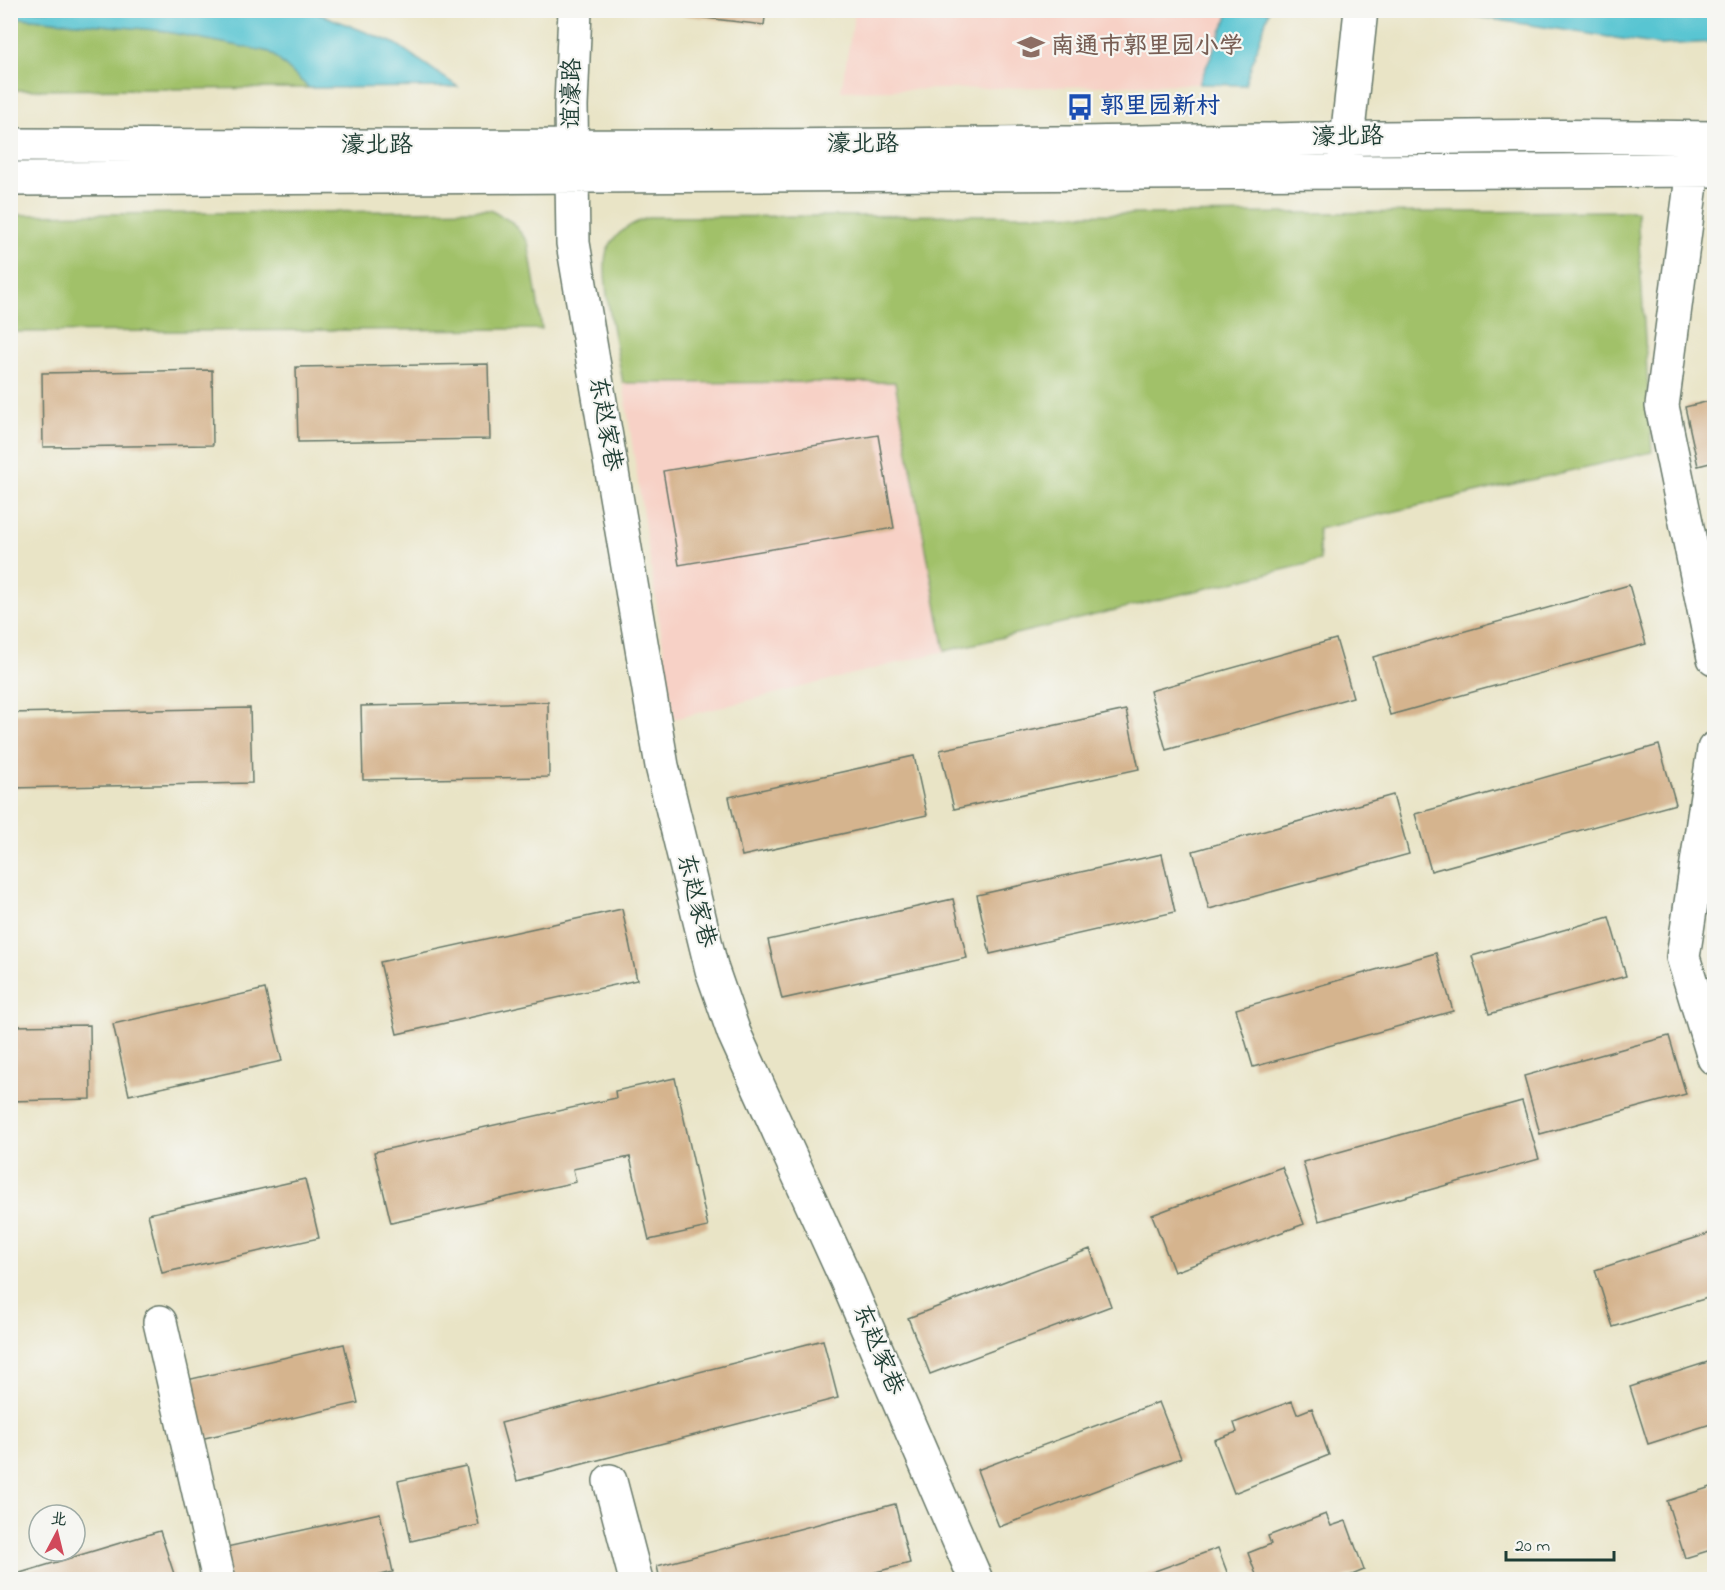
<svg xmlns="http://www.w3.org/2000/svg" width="1725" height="1590" viewBox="0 0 1725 1590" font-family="'Indie Flower','LXGW WenKai TC',sans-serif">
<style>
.built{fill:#f7d1c6}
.green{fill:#a1c169;stroke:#607f4e;stroke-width:1.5}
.water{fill:#59c5d2;stroke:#3c8183;stroke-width:1.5}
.building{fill:#d5b48e}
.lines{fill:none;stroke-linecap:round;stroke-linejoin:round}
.minor-casing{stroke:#667767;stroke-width:36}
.minor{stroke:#fff;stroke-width:33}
.labels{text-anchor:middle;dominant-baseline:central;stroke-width:4.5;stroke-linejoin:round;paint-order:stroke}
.education-label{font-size:24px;font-weight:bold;fill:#785e54;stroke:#f6f6f2;text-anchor:start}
.street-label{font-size:24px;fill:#1f3d34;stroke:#f6f6f2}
.transit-label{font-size:24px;font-weight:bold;fill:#164399;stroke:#f6f6f2;text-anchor:start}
</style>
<rect width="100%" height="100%" fill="#f6f6f2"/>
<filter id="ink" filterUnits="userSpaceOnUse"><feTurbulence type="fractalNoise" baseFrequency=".0167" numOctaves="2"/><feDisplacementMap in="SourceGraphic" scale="12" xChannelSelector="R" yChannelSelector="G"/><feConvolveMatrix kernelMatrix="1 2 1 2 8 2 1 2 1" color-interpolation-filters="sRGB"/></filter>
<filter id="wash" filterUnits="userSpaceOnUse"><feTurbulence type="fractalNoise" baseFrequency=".008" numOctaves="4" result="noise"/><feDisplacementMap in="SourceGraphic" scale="24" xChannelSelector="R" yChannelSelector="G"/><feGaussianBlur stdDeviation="1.35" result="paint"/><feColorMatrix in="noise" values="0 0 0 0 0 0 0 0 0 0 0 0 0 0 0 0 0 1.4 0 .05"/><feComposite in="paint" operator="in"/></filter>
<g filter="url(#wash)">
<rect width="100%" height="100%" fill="#e9e4c6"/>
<!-- built -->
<path class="built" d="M 855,11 L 1230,11 L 1199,84 L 841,91 Z
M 895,382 L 945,651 L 674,719 L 623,383 Z"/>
<!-- green -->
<path class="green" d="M 10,17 L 157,30 L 270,52 L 309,88 L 11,90 Z
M 490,210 L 512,222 L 528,242 L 542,329 L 11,332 L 11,215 Z
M 1637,211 L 1652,452 L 1318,529 L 1320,561 L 945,651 L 895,382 L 623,383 C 619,357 597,269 608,248 C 618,230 632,223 651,217 Z"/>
<!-- water -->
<path class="water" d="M 299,11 L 315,12 L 396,44 L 458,87 L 309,88 L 270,52 L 157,30 L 10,17 L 11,10 Z
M 1230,11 L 1269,11 L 1245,85 L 1199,84 Z
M 1440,11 L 1704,11 L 1714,12 L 1714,42 L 1660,45 Z"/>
<g id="blocks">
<!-- building -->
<path class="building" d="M 682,10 L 766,10 L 764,25 L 681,15 Z
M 488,364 L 490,439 L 298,442 L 296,367 Z
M 212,370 L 213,445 L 43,447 L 42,373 Z
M 1714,400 L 1714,462 L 1698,466 L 1685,407 Z
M 878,435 L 894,528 L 679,565 L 663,471 Z
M 1629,585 L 1646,644 L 1390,715 L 1373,657 Z
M 1336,639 L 1353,697 L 1166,750 L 1150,691 Z
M 548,702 L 549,777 L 363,780 L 361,706 Z
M 250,708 L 252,783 L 10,788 L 10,713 Z
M 1126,710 L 1139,769 L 954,809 L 940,750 Z
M 1659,745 L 1676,804 L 1431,871 L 1415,814 Z
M 914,756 L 927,815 L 742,856 L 729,797 Z
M 1393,795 L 1409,854 L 1209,909 L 1193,851 Z
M 1162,854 L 1175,912 L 990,954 L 977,895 Z
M 953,899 L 967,958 L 782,999 L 768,940 Z
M 622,909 L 637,980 L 397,1034 L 380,962 Z
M 1609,917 L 1626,976 L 1489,1014 L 1472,956 Z
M 1436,953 L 1453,1011 L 1253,1067 L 1236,1009 Z
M 265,989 L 282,1061 L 129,1095 L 113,1024 Z
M 90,1025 L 91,1099 L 10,1101 L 10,1026 Z
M 1669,1036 L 1686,1094 L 1540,1134 L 1524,1076 Z
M 675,1078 L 708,1227 L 649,1240 L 630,1157 L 573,1169 L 576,1182 L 391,1223 L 374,1152 L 616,1098 L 615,1091 Z
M 1522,1101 L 1539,1159 L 1319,1221 L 1303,1162 Z
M 1282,1167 L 1304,1224 L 1174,1272 L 1152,1215 Z
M 305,1179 L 319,1238 L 162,1273 L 148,1214 Z
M 1714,1232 L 1714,1296 L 1613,1327 L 1595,1270 Z
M 1090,1249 L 1111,1306 L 930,1374 L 908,1318 Z
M 823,1340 L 838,1398 L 517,1481 L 501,1423 Z
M 344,1344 L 358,1403 L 200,1439 L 187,1380 Z
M 1714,1360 L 1714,1423 L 1648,1444 L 1630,1387 Z
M 1292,1401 L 1297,1414 L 1312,1408 L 1329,1455 L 1234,1493 L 1214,1440 L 1237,1432 L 1234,1423 Z
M 1159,1402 L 1181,1458 L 999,1527 L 977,1470 Z
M 466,1466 L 479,1525 L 411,1541 L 398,1481 Z
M 1714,1486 L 1714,1549 L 1685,1558 L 1667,1501 Z
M 895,1504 L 910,1563 L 846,1580 L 660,1580 L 657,1566 Z
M 380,1513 L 393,1572 L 361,1580 L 229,1580 L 222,1548 Z
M 1326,1514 L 1331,1526 L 1346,1521 L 1364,1570 L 1340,1580 L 1258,1580 L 1248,1553 L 1271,1544 L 1268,1536 Z
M 160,1531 L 176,1580 L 22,1580 L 20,1573 Z
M 1218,1548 L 1230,1580 L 1133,1580 L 1133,1579 Z"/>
</g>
</g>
<g filter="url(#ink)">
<use href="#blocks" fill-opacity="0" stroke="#667767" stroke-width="1.5"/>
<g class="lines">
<defs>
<path id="minor" d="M 575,10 L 571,106 L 573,243 L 662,766 L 712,970 L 734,1033 L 846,1279 L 976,1580
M 10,145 C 359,146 707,148 1055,143 C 1275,141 1495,133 1714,138
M 1345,158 L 1361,10
M 1693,169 L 1662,406 L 1714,658
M 10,179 L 1714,170
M 1714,749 L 1683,957 L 1714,1058
M 160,1322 L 219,1580
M 610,1481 L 636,1580"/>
</defs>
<!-- minor casing -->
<use href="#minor" class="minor-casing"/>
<!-- minor -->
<use href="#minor" class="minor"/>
</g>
</g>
<!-- icons -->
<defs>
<symbol id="school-bare" viewBox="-9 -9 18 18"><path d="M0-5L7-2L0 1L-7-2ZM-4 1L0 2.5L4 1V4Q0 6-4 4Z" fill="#8d6e63" stroke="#f6f6f2" stroke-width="2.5" paint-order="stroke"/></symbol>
<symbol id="bus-bare" viewBox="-9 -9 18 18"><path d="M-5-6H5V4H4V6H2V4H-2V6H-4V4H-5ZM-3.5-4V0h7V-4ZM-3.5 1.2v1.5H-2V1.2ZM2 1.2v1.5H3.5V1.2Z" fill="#1a4fb4" stroke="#f6f6f2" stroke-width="2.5" paint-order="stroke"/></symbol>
</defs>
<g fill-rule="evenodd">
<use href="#school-bare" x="1012" y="28" width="38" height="38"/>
<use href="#bus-bare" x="1061" y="88" width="38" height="38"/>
</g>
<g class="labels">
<!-- education labels -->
<g class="education-label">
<text x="1051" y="47">南通市郭里园小学</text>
</g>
<!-- street labels -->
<g class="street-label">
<text transform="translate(573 94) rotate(-89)">谊濠路</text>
<text transform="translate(1348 138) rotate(-1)">濠北路</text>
<text x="863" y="145">濠北路</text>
<text x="377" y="146">濠北路</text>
<text transform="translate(604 424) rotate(80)">东赵家巷</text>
<text transform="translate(695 901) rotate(76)">东赵家巷</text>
<text transform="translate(877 1350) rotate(67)">东赵家巷</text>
</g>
<!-- transit labels -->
<g class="transit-label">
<text x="1100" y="107">郭里园新村</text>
</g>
</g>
<!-- margin -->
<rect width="1725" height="1590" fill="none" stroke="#f6f6f2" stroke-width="36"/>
<!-- north arrow -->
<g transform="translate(57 1533) rotate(7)"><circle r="28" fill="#f6f6f2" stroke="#a0aca6" stroke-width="1.5"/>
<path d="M0-4.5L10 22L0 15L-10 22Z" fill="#d1495b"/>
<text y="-9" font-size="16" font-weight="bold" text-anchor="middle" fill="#1f3d34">北</text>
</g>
<!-- scale -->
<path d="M1506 1551v9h108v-9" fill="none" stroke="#1f3d34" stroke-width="3"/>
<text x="1515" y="1551" font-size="18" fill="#1f3d34" stroke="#f6f6f2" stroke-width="4.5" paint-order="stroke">20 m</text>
</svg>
